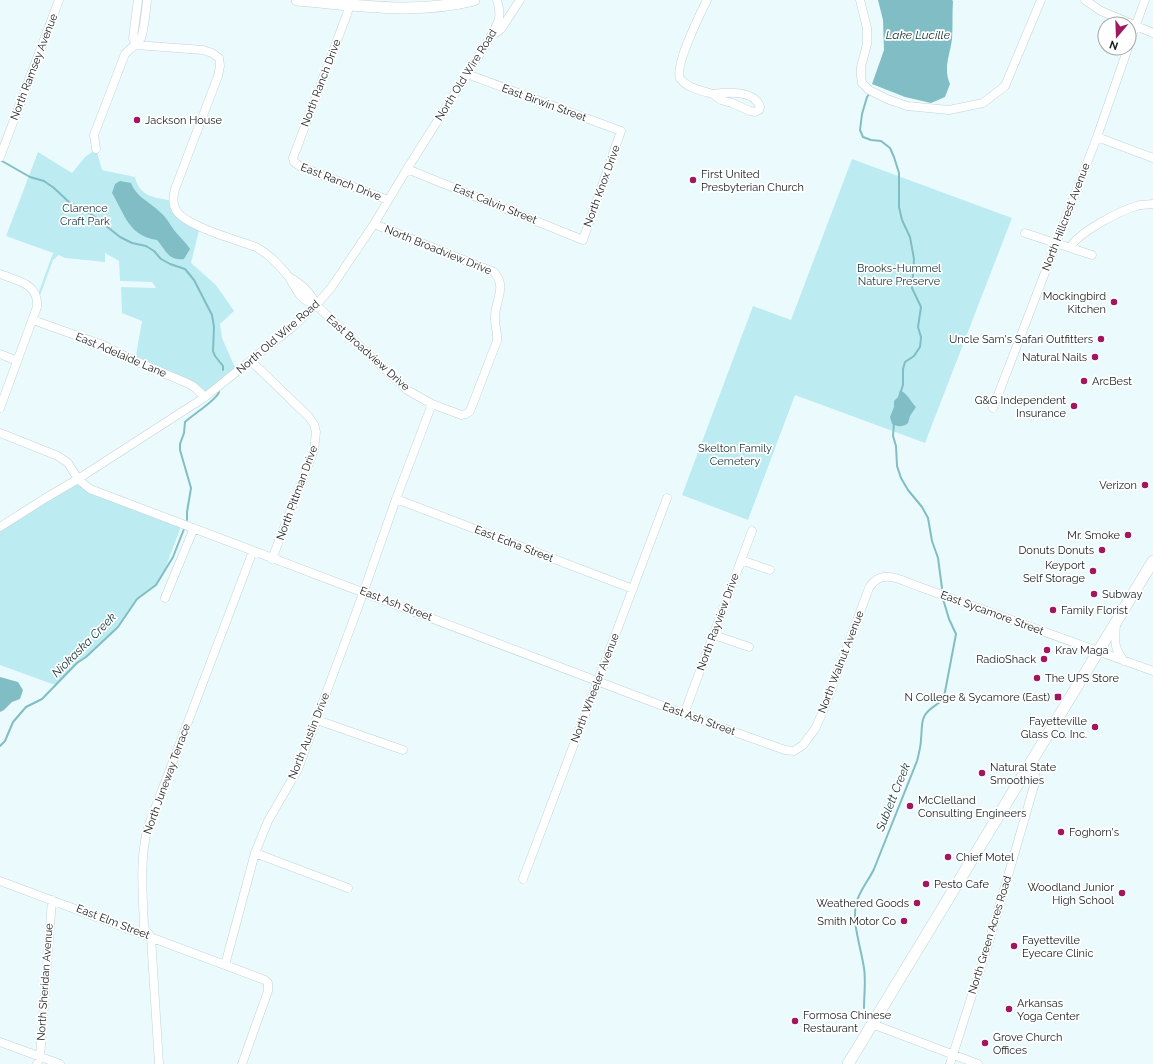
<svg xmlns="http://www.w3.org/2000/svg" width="1153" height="1064" viewBox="0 0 1153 1064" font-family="Raleway,sans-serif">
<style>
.green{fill:#bcecf2}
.water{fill:#81bdc4}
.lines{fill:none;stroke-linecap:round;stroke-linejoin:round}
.stream{stroke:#81bdc4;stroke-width:2}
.minor-casing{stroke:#c2d3d5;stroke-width:9}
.major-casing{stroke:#c2d3d5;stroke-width:12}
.minor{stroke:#fff;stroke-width:8}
.major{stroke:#fff;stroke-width:11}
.poi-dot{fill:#a2165f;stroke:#fff;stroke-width:1.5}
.labels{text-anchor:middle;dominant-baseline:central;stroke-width:3.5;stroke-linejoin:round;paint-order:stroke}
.street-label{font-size:11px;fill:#171d1d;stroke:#fff}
.poi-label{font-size:11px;fill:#171d1d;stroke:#fff;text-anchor:start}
.park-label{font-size:11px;fill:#17363a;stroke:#fff}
.water-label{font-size:12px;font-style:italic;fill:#153337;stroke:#fff}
</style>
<rect width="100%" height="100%" fill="#ebfbfd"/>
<!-- green -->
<path class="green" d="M 96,149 L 102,170 L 135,177 C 140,198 155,197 173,201 L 175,209 L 200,227 L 191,263 L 216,285 L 234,311 L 220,324 L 222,338 L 237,372 L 205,397 L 193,386 L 135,361 L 142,321 L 122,313 L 121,287 L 156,288 L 152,282 L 120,281 L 119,261 L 105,253 L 105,262 L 65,258 L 59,255 L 53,260 L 38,301 L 37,297 L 53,253 L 6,236 L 38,152 L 72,173 L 85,157 Z
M 852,159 L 1012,218 L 925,443 L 795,395 L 748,520 L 682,495 L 753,306 L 791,320 Z
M 78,479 L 90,489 L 182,524 L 162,577 L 156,585 L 140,596 L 118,627 L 86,657 L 77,663 L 55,685 L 0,665 L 0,527 Z"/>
<!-- water -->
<path class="water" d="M 878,0 L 952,0 L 953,1 C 952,14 953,26 952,39 C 950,55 943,68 950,84 L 945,97 L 931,103 L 905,97 L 872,84 L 884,50 L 883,20 Z
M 120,181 L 131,183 C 136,197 150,202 160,212 C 165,216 168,221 172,227 C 177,235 185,241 190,249 L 184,259 C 168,261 166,250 157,240 C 129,236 125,215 112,193 L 115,184 Z
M 900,390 C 907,393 911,402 916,407 L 910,416 L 908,423 C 904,427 897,427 892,424 L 890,417 L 894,407 L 894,401 L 898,397 Z
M 0,677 L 18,682 L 23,690 L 20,699 L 12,702 L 4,710 L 0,712 Z"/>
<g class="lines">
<!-- stream -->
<path class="stream" d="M 870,93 L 867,97 L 862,114 L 860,130 L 863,137 L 871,140 L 881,141 L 890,148 L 894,157 L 899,173 L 899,207 L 902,220 L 910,237 L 914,259 L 912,288 L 921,307 L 918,327 L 921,337 L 920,347 L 914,356 L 905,362 L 903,369 L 903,385 L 901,391
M 2,161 L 30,177 L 44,181 L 54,188 L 70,203 L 91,214 L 120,237 L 132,243 L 146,246 L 154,251 L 161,259 L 170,264 L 185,269 L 194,280 L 212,315 L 214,327 L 213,351 L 215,356 L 223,366 L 223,370
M 894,423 L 893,436 L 896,446 L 897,466 L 901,478 L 908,490 L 922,507 L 928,518 L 932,541 L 938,558 L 942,588
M 187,520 L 187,512 L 191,488 L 180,450 L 180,444 L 184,433 L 185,422 C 192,415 217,400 219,392
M 0,746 L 5,741 L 13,722 L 26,707 L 42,699 L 77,663 L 86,657 L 118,627 L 137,599 L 156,585 L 173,557 L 184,529
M 864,1008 C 864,995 866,981 864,968 C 861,947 852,925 856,904 C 859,891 869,880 874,869 L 917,761 C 919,753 921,746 921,739 C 922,731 921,723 924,717 C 928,707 939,706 944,697 L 956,634 L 949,619 L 943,599"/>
<defs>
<path id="minor" d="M 707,0 C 701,12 674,67 680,78 C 686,88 702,91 713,94
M 860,0 L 867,28 L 867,44 L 861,67 L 861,76 L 862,83 L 869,90 L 887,99 L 907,106 L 949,110 L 983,103 L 1005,86 L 1041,0
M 1085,0 L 1101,11 L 1153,33
M 350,4 L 347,14 L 293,158 L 294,162 L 301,167 L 388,200
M 496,33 L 501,29 L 520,0
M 1129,44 L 1145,0
M 136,45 L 203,50 L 212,53 L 219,58 L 220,66 L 218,76 L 175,189 C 173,196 172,203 176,210 C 185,226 237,240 256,247 C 270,255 279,265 289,277
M 136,45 L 133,38 L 138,0
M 713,94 C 727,92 755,90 760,107 L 759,110 L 755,112 L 750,111 L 732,103 L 721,100 Z
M 1097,137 L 1153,158
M 96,149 L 94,135 L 125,54 C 130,48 137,45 141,38 C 144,30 146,10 147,0
M 0,157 L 59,0
M 407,169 L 583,240 L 621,131 L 467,74
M 1025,233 L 1092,255
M 1070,248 C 1077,233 1121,210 1137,206 C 1142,204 1148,205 1153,204
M 0,274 C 17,281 39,283 37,307 L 0,408
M 316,305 C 311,292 301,284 289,277 C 296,290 301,301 316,305 L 407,390 L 432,404 L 456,413 L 461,415 L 466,414 L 470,411 L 497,341 C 498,334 495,327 495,319 C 494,302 508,287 494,272 L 374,224
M 33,320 L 103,345 L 133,360 L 187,383 L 193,386 L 205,397
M 0,354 L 17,361
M 251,361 L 309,417 L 314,424 L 316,432 L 314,450 L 272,559
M 993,408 L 1097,137 L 1128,48
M 0,433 L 58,456 L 68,463 L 78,479 L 90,489 L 684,714 L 785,750 L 794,751 L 803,745 L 815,729 L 824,709 L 869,588 C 882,567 902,581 920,587 L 1153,671
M 396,499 L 633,589
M 0,527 L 44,499 L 78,479 L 205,397 L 290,329 L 316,305 L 331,288 L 374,224 L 407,169 L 488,41 C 497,25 503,19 497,0
M 741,560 L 770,570
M 165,598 L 194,528
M 1116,623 C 1115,641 1113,647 1124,661
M 714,635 L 749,647
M 684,714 L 752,531
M 317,720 L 403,750
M 255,853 L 348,888
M 523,879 L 667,498
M 0,881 L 265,980 L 268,983 L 268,991 L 242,1064
M 225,965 L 255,853 L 268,821 L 298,769 L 360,602 L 396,499 L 432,404
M 872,1024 L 978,1064
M 0,1042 L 60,1064
M 37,1064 L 40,1057 L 52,900
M 159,1064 L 151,937 L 144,928 C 143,894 139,860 148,827 L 253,551
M 950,1064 L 988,945 L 1034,786 L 1035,774 L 1033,759"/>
<path id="major" d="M 297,0 C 356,5 416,15 474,0
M 848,1064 L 1153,561"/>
</defs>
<!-- minor casing -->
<use href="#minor" class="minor-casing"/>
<!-- major casing -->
<use href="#major" class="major-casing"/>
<!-- minor -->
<use href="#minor" class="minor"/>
<!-- major -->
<use href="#major" class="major"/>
</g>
<!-- markers -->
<g class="poi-dot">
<circle cx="137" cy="120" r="4"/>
<circle cx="693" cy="180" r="4"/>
<circle cx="1114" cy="302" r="4"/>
<circle cx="1101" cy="339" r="4"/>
<circle cx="1095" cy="357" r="4"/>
<circle cx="1084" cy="381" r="4"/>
<circle cx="1074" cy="406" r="4"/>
<circle cx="1145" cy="485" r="4"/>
<circle cx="1128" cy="535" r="4"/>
<circle cx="1102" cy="550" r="4"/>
<circle cx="1093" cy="571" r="4"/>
<circle cx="1094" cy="594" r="4"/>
<circle cx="1053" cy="610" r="4"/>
<circle cx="1047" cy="650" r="4"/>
<circle cx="1044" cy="659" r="4"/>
<circle cx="1037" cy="678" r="4"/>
<rect x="1054" y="693" width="8" height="8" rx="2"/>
<circle cx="1095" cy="727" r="4"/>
<circle cx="982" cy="773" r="4"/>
<circle cx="910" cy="806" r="4"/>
<circle cx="1061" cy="832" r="4"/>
<circle cx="948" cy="857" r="4"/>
<circle cx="926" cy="884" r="4"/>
<circle cx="1122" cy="893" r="4"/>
<circle cx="917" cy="903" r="4"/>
<circle cx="904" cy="921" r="4"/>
<circle cx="1014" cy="946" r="4"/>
<circle cx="1009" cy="1009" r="4"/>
<circle cx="795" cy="1021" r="4"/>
<circle cx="985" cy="1043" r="4"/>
</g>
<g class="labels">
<!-- street labels -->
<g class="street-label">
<text transform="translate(34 67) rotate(-69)">North Ramsey Avenue</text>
<text transform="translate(466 75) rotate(-58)">North Old Wire Road</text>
<text transform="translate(321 83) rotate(-69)">North Ranch Drive</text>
<text transform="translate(544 103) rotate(20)">East Birwin Street</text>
<text transform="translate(341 182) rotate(21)">East Ranch Drive</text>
<text transform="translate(602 186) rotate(-70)">North Knox Drive</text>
<text transform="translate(495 204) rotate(22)">East Calvin Street</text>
<text transform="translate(1066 217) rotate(-69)">North Hillcrest Avenue</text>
<text transform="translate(438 250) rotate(22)">North Broadview Drive</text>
<text transform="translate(278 337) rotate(-41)">North Old Wire Road</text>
<text transform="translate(368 353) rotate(42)">East Broadview Drive</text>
<text transform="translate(121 355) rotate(23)">East Adelaide Lane</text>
<text transform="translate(297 493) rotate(-70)">North Pittman Drive</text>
<text transform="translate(514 544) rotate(21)">East Edna Street</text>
<text transform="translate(396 604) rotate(21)">East Ash Street</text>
<text transform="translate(992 613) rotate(20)">East Sycamore Street</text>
<text transform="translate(718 622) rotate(-70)">North Rayview Drive</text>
<text transform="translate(841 662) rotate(-69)">North Walnut Avenue</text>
<text transform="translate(595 688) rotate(-69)">North Wheeler Avenue</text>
<text transform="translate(699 719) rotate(20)">East Ash Street</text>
<text transform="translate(309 736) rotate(-68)">North Austin Drive</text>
<text transform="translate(167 779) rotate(-70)">North Juneway Terrace</text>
<text transform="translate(113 922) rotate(21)">East Elm Street</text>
<text transform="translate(990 935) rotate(-73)">North Green Acres Road</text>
<text transform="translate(45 982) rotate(-86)">North Sheridan Avenue</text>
</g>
<!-- poi labels -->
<g class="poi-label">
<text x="145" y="120">Jackson House</text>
<text x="701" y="174">First United<tspan x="701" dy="13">Presbyterian Church</tspan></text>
<text x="1106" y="296" text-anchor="end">Mockingbird<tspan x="1106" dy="13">Kitchen</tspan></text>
<text x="1093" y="339" text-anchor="end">Uncle Sam's Safari Outfitters</text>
<text x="1087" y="357" text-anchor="end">Natural Nails</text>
<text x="1092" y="381">ArcBest</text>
<text x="1066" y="400" text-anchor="end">G&amp;G Independent<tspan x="1066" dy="13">Insurance</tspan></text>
<text x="1137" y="485" text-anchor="end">Verizon</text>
<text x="1120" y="535" text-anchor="end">Mr. Smoke</text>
<text x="1094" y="550" text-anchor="end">Donuts Donuts</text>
<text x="1085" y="565" text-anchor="end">Keyport<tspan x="1085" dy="13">Self Storage</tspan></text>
<text x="1102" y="594">Subway</text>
<text x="1061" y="610">Family Florist</text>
<text x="1055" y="650">Krav Maga</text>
<text x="1036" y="659" text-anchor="end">RadioShack</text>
<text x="1045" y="678">The UPS Store</text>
<text x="1050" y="697" text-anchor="end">N College &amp; Sycamore (East)</text>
<text x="1087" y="721" text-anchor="end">Fayetteville<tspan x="1087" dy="13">Glass Co. Inc.</tspan></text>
<text x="990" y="767">Natural State<tspan x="990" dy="13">Smoothies</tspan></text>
<text x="918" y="800">McClelland<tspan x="918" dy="13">Consulting Engineers</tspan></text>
<text x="1069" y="832">Foghorn's</text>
<text x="956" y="857">Chief Motel</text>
<text x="934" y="884">Pesto Cafe</text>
<text x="1114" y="887" text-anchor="end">Woodland Junior<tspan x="1114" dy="13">High School</tspan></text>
<text x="909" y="903" text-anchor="end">Weathered Goods</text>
<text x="896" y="921" text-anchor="end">Smith Motor Co</text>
<text x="1022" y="940">Fayetteville<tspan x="1022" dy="13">Eyecare Clinic</tspan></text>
<text x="1017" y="1003">Arkansas<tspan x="1017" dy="13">Yoga Center</tspan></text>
<text x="803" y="1015">Formosa Chinese<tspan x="803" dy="13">Restaurant</tspan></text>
<text x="993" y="1037">Grove Church<tspan x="993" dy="13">Offices</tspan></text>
</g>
<!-- park labels -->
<g class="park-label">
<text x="85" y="208">Clarence<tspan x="85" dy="13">Craft Park</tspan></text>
<text x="899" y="268">Brooks-Hummel<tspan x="899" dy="13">Nature Preserve</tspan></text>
<text x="735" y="448">Skelton Family<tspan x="735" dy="13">Cemetery</tspan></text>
</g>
<!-- water labels -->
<g class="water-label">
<text x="918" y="35">Lake Lucille</text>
<text transform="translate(84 645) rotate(-45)">Niokaska Creek</text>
<text transform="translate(893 797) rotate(-68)">Sublett Creek</text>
</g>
</g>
<!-- north arrow -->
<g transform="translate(1117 36) rotate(199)"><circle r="19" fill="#ffffff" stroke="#a2a5a5"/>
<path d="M0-3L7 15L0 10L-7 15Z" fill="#a2165f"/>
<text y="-6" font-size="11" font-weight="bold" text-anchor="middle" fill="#171d1d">N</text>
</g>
</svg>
